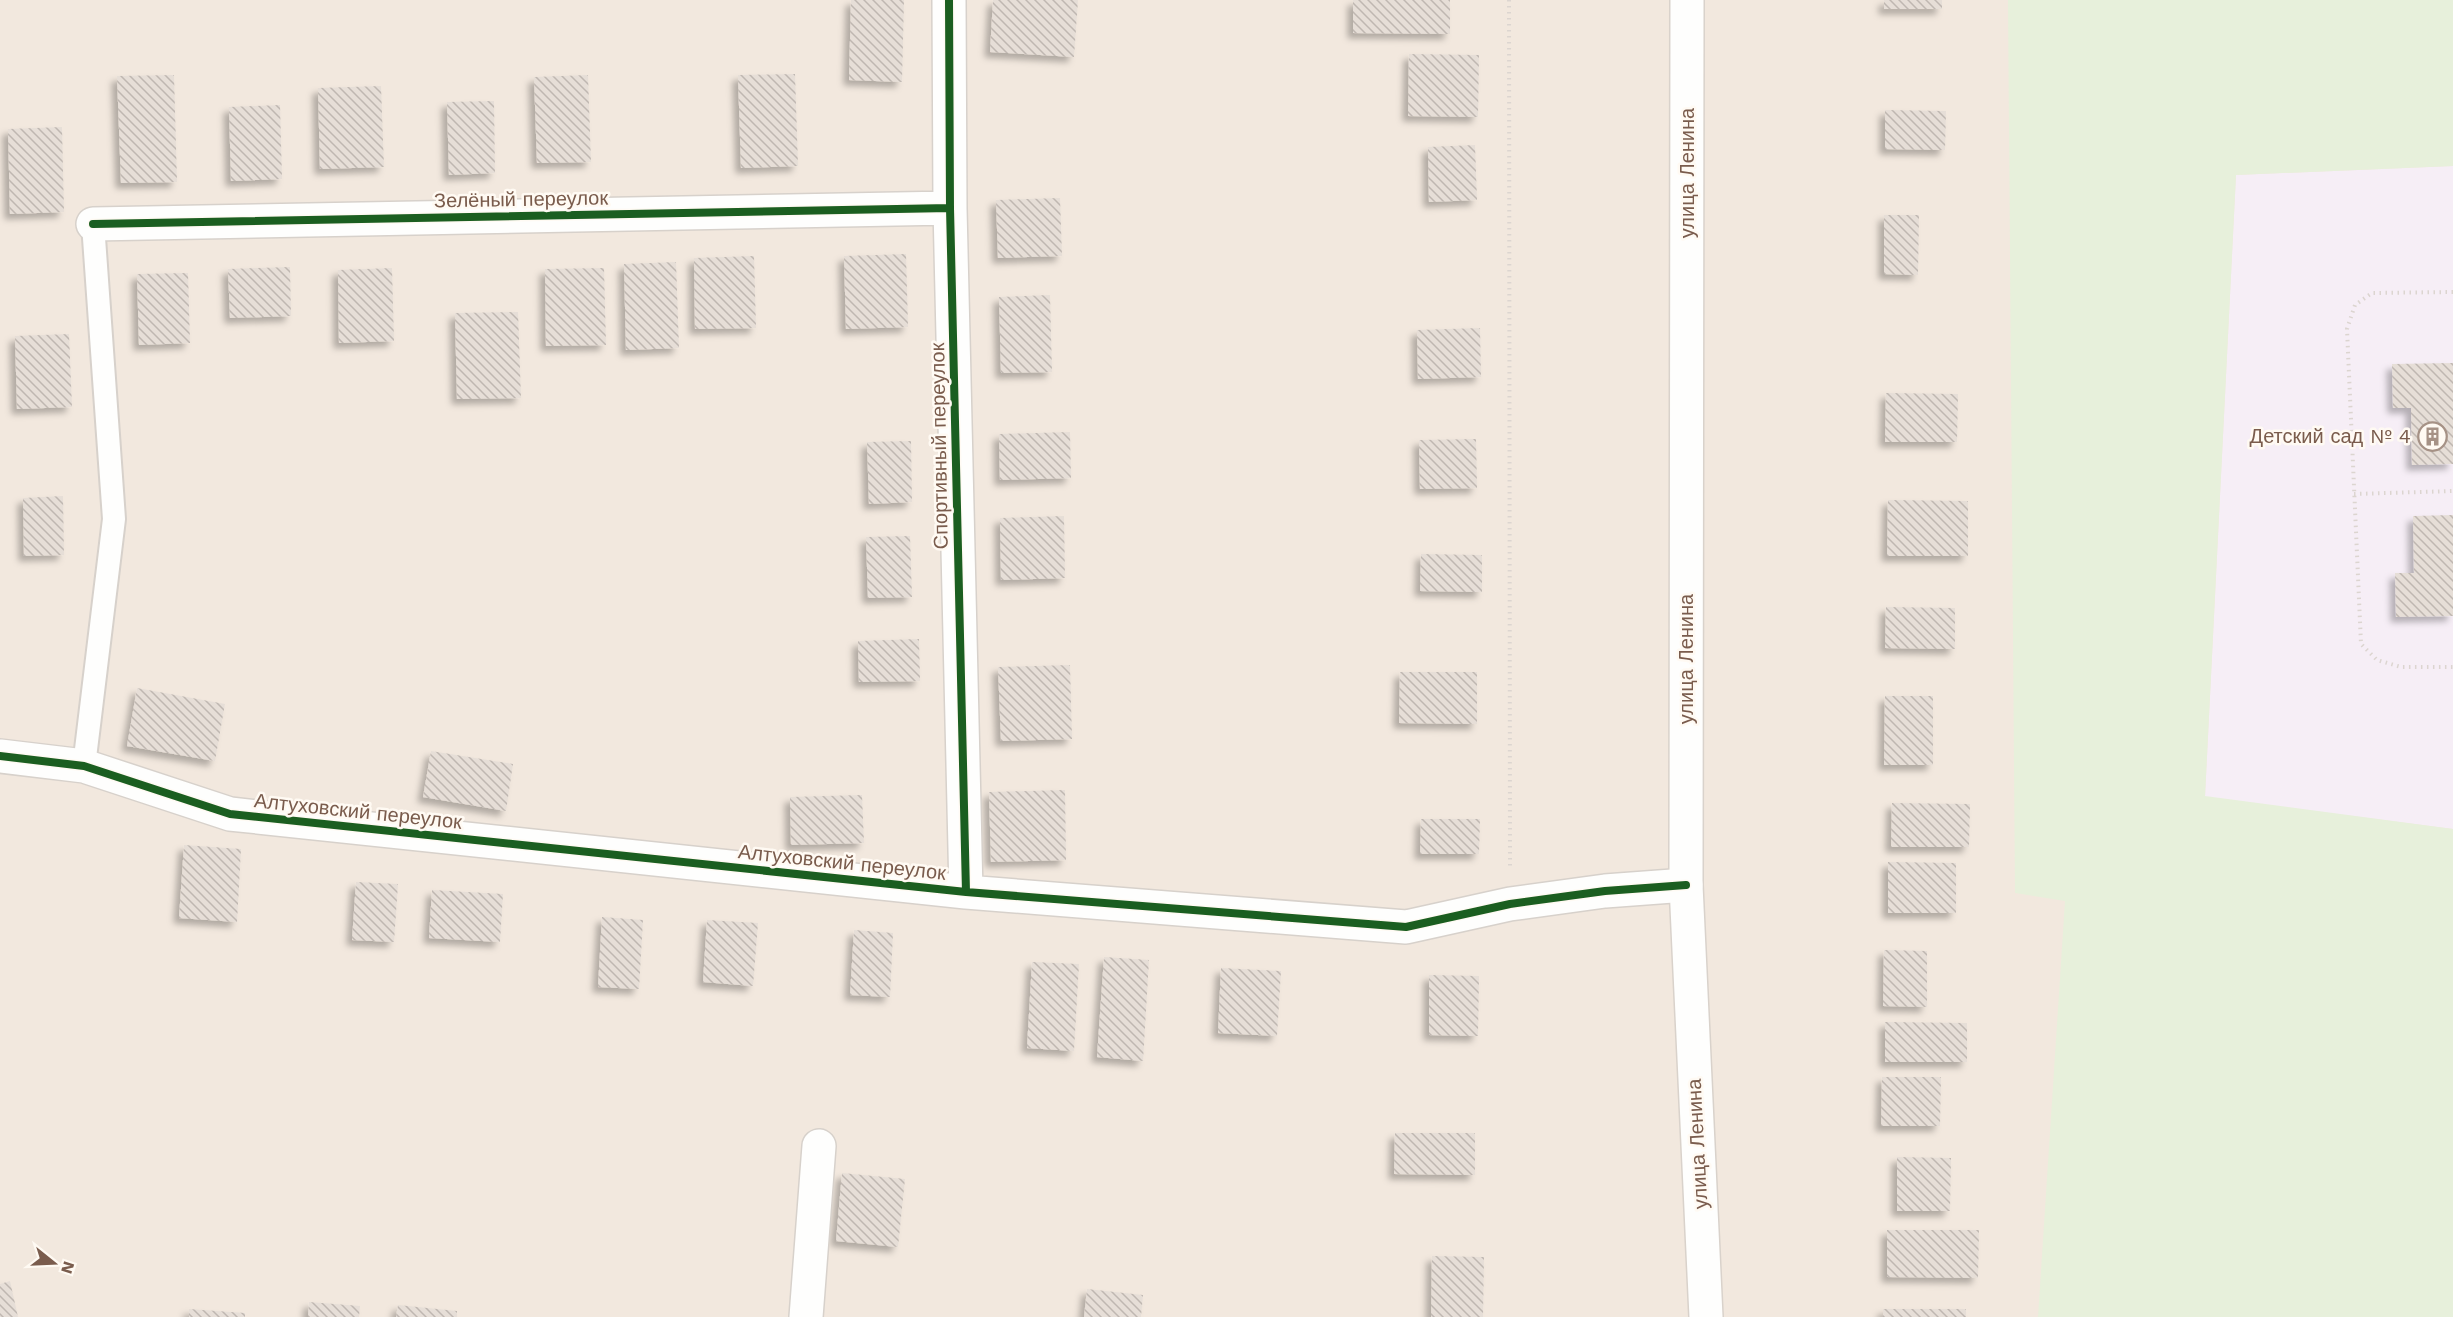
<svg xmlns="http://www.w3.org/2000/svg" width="2453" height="1317" viewBox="0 0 2453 1317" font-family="'Work Sans',sans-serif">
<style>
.residential{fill:#f2e8de}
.education{fill:#f6eef6}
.garden{fill:#e7f0db}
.building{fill:url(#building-back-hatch);filter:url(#shadow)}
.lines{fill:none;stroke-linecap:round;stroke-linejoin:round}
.service-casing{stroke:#d7d1cb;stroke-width:26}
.minor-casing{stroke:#d7d1cb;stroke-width:36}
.secondary-casing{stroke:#d9d2cb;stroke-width:36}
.path{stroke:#dcd5d0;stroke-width:4;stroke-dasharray:1.5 4.5;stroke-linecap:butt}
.service{stroke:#fefefd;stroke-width:22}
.minor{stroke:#fefefd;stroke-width:33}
.secondary{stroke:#fefefd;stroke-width:33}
.cycleway-casing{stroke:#fffaf3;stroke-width:11}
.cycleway{stroke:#1b5e20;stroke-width:8}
.labels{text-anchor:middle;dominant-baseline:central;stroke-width:5;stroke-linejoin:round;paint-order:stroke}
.street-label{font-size:20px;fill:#7a5c4d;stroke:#fffaf3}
.poi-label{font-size:20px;fill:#7a5c4d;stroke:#fffaf3;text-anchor:end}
</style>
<defs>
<pattern id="building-back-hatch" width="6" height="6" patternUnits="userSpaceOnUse" patternTransform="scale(1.5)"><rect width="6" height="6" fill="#e6ded7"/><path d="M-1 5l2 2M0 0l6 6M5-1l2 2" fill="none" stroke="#bfb7b1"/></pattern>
<filter id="shadow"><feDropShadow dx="-5.5" dy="5.5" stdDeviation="3" flood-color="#0004"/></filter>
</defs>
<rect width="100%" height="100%" fill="#f9f5f0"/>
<!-- residential -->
<path class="residential" d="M 0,0 L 2453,0 L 2453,1317 L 0,1317 Z"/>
<!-- education -->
<path class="education" d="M 2453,166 L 2453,829 L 2205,797 L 2236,175 Z"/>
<!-- garden -->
<path class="garden" d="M 2008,0 L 2453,0 L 2453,166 L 2236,175 L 2205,796 L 2453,829 L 2453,1317 L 2038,1317 L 2065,901 L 2015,893 Z"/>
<!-- building -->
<path class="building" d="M 851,0 L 904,0 L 902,82 L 849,80 Z
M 993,0 L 1078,0 L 1074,57 L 990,52 Z
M 1353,0 L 1450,0 L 1450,34 L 1353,33 Z
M 1884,0 L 1942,0 L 1942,9 L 1884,9 Z
M 1409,54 L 1479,55 L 1478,117 L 1408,116 Z
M 795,74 L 798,166 L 741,168 L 738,75 Z
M 174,75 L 177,182 L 121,183 L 117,76 Z
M 588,75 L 591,162 L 537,163 L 534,77 Z
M 381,86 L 384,167 L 320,169 L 318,88 Z
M 494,101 L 495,173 L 449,175 L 447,102 Z
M 280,105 L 282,179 L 231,181 L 229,107 Z
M 1885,110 L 1946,111 L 1945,150 L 1885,149 Z
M 62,127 L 64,212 L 10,214 L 8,129 Z
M 1475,145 L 1477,200 L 1429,202 L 1428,147 Z
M 1060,198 L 1062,256 L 998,258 L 996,200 Z
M 1884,215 L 1919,215 L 1918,275 L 1884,274 Z
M 906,254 L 908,327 L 846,329 L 844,256 Z
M 754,256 L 756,328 L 695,329 L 694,258 Z
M 676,262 L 679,348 L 626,350 L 624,264 Z
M 290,267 L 291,316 L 230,318 L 228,269 Z
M 392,268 L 394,341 L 339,343 L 338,270 Z
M 604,268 L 606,345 L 546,346 L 545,269 Z
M 188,273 L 190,343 L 139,345 L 137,274 Z
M 1050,295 L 1052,372 L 1001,373 L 999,297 Z
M 518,312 L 521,398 L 457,399 L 455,313 Z
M 1480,328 L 1481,377 L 1418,379 L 1417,330 Z
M 69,334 L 72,407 L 17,409 L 15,336 Z
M 2453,363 L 2453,464 L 2412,465 L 2411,408 L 2393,408 L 2392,364 Z
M 1886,393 L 1958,394 L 1957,442 L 1885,442 Z
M 1070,432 L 1071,478 L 1000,480 L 999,434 Z
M 1476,439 L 1477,488 L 1420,489 L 1419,440 Z
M 911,441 L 912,502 L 869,504 L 867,442 Z
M 63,496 L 64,555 L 24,556 L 23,498 Z
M 1888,500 L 1968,501 L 1968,556 L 1887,556 Z
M 2453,515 L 2453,616 L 2396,617 L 2395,573 L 2414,573 L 2413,516 Z
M 1064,516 L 1065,578 L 1001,580 L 1000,518 Z
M 910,536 L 912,597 L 868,598 L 866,537 Z
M 1421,554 L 1482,555 L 1482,592 L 1420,591 Z
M 1886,607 L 1955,608 L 1955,649 L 1885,648 Z
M 919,639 L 920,681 L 859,682 L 858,641 Z
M 1070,665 L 1072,739 L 1001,741 L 998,667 Z
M 1400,672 L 1477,672 L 1477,724 L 1399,723 Z
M 137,688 L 225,704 L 215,761 L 127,746 Z
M 1885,696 L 1933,696 L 1933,765 L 1884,765 Z
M 431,751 L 513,764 L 506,811 L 423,797 Z
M 1065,790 L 1066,860 L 991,862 L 989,792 Z
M 862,795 L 864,843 L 791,845 L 790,797 Z
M 1892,803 L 1970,804 L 1969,847 L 1891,847 Z
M 1421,819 L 1480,819 L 1479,854 L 1420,854 Z
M 184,845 L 241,849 L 237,922 L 179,918 Z
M 1888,862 L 1956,863 L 1956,913 L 1888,913 Z
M 356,882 L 398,884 L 394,942 L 352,940 Z
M 432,890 L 503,894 L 500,942 L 429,938 Z
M 602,917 L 643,920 L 639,989 L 598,987 Z
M 707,920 L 758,923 L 753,986 L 703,982 Z
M 854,930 L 893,933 L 890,997 L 850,995 Z
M 1884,950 L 1927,951 L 1927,1007 L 1883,1006 Z
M 1104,957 L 1149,960 L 1143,1061 L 1097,1057 Z
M 1032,962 L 1079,964 L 1074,1051 L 1027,1048 Z
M 1221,968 L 1281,971 L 1277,1036 L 1218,1033 Z
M 1429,975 L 1479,976 L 1478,1036 L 1429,1035 Z
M 1885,1022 L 1967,1023 L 1967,1062 L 1885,1062 Z
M 1882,1077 L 1941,1077 L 1940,1126 L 1881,1126 Z
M 1395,1133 L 1475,1133 L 1475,1175 L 1394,1174 Z
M 1897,1157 L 1951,1158 L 1950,1211 L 1897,1211 Z
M 842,1173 L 905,1179 L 898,1247 L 836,1241 Z
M 1887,1230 L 1979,1230 L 1978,1278 L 1887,1277 Z
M 1432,1256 L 1484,1257 L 1483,1317 L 1431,1317 Z
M 10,1281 L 18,1317 L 0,1317 L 0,1284 Z
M 1087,1289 L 1143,1295 L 1141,1317 L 1084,1317 Z
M 309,1302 L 360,1306 L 359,1317 L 308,1317 Z
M 398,1305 L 457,1311 L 457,1317 L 396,1317 Z
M 189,1309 L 245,1313 L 245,1317 L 189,1317 Z
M 1883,1309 L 1966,1309 L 1966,1317 L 1883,1317 Z"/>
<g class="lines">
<defs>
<path id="service" d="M 84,766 L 114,519 L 93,224"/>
<path id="minor" d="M 949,0 L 950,208 L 966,892
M 93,224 L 950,208
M 0,756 L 84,766 L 230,814 L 966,892 L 1406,927 L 1510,904 L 1605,891 L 1686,885
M 806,1317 L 819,1146"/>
<path id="secondary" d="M 1687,0 L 1686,885 L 1706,1317"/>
</defs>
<!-- service casing -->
<use href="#service" class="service-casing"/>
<!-- minor casing -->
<use href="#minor" class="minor-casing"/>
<!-- secondary casing -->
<use href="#secondary" class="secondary-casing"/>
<!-- path -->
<path class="path" d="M 1509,0 L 1510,866
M 2453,292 L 2372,293 L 2355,305 L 2347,329 L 2361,644 L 2377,660 L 2401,667 L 2453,667
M 2354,494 L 2453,491"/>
<!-- service -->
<use href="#service" class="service"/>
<!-- minor -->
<use href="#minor" class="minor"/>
<!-- secondary -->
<use href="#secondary" class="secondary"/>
<defs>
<path id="cycleway" d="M 949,0 L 950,208 L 966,892
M 93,224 L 950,208
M 0,756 L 84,766 L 230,814 L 966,892 L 1406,927 L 1510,904 L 1605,891 L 1686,885"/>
</defs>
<!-- cycleway casing -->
<use href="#cycleway" class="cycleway-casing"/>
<!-- cycleway -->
<use href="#cycleway" class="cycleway"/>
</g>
<!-- icons -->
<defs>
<symbol id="building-ring" viewBox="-11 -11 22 22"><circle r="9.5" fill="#fffaf3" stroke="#a69286" stroke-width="1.5"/><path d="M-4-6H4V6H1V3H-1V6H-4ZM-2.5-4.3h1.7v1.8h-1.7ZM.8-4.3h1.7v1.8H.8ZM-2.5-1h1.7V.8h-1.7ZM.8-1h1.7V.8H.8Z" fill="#a69286"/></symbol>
</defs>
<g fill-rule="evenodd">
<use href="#building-ring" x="2416" y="420" width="33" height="33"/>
</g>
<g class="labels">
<!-- street labels -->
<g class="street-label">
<text transform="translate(1687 173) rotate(-90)">улица Ленина</text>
<text transform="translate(521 199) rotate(-1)">Зелёный переулок</text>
<text transform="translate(939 446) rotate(-91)">Спортивный переулок</text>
<text transform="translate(1686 659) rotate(-90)">улица Ленина</text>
<text transform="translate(358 811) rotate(6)">Алтуховский переулок</text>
<text transform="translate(842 862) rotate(6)">Алтуховский переулок</text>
<text transform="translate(1697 1144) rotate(-93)">улица Ленина</text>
</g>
<!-- poi labels -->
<g class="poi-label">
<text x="2411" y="436">Детский сад № 4</text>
</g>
</g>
<!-- north arrow -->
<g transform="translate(54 1263) rotate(108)" stroke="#fffaf3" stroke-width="4.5" paint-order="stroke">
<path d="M0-4.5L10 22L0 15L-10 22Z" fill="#7a5c4d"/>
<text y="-9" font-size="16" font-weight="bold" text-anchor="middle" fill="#7a5c4d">N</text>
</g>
</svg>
